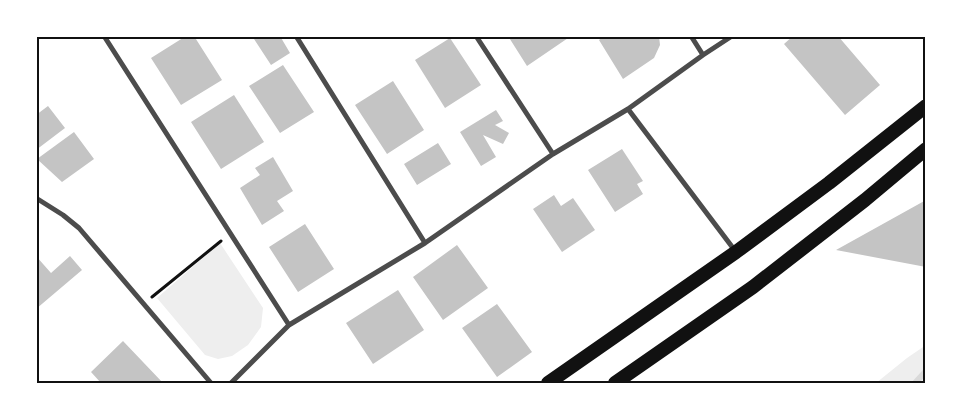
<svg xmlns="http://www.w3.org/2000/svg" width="962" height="419" viewBox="0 0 962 419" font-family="'Open Sans',sans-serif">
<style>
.green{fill:#eee}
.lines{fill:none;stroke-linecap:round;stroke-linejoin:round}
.stream{stroke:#d9d9d9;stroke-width:6}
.building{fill:#c4c4c4}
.path{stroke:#111;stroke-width:3}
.minor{stroke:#4c4c4c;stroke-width:5}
.trunk{stroke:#111;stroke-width:14}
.neatline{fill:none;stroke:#111;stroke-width:2}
</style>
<rect width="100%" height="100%" fill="#fff"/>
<!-- green -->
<path class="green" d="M 220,243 L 263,308 L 261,327 L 248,345 L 232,356 L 218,359 L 205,355 L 157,298 Z
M 926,345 L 926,383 L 876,383 L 907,358 Z"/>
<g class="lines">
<!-- stream -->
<path class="stream" d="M 915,383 L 926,371"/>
</g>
<!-- building -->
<path class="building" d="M 186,36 L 194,36 L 222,80 L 181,105 L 151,58 Z
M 252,36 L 280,36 L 290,53 L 271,65 Z
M 508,36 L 571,36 L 527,66 Z
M 604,36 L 659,36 L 660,45 L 654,58 L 623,79 L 599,40 Z
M 793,36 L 838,36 L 880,85 L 845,115 L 784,44 Z
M 450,38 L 481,85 L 445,108 L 415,60 Z
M 283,65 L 314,112 L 280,133 L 249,86 Z
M 393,81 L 424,130 L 387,154 L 355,105 Z
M 234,95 L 264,142 L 221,169 L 191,122 Z
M 48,106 L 65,128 L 36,150 L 36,115 Z
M 496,110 L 503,121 L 495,125 L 509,133 L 503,144 L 483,135 L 496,157 L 481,166 L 460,132 Z
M 74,132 L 94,159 L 62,182 L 37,159 Z
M 438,143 L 451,164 L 417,185 L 404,164 Z
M 622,149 L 643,181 L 637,184 L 643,194 L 615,212 L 588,170 Z
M 273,157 L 293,191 L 277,201 L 284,211 L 262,225 L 240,188 L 260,175 L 255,168 Z
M 554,195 L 561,206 L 573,198 L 595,230 L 562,252 L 533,209 Z
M 926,200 L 926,267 L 836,250 Z
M 305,224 L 334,269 L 298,292 L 269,247 Z
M 457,245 L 488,288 L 443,320 L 413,277 Z
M 36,256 L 51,273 L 70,256 L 82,270 L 36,309 Z
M 398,290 L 424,330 L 373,364 L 346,323 Z
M 497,304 L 532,352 L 497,377 L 462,328 Z
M 123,341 L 163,383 L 101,383 L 91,372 Z"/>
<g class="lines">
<!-- path -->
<path class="path" d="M 152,297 L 221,241"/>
<!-- minor -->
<path class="minor" d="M 104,36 L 289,325
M 296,36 L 425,243
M 476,36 L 553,154
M 691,36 L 703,55
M 628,109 L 736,252
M 36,198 L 63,215 L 79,228 L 211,383
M 231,383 L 289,325 L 425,243 L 553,154 L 628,109 L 703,55 L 732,36"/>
<!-- trunk -->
<path class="trunk" d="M 548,383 L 736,252 L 829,183 L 926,106
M 615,383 L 753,287 L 865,200 L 926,149"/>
</g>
<!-- border -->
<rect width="962" height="419" fill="none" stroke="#ffffff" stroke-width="75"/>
<rect x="38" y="38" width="886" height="344" class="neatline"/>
</svg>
